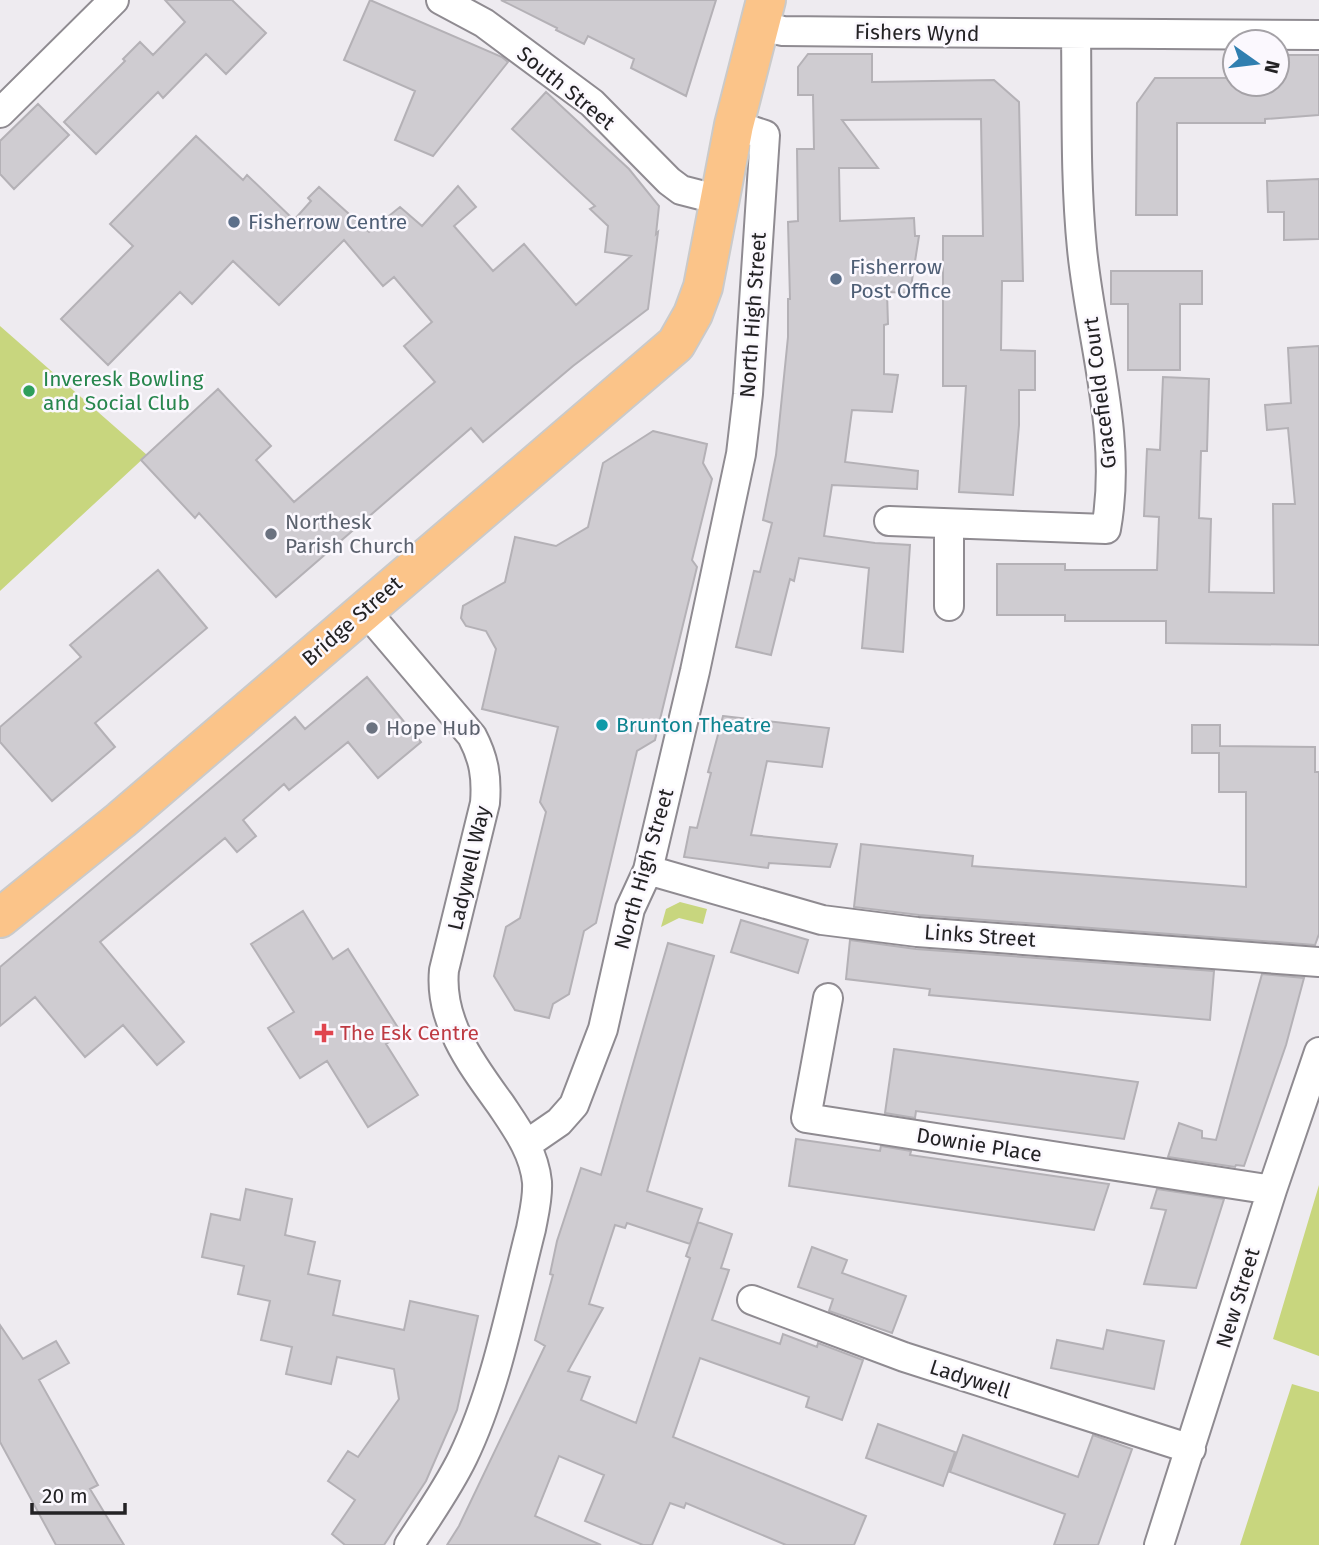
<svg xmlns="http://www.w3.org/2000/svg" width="1319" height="1545" viewBox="0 0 1319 1545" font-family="'Fira Sans',sans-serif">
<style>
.green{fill:#c8d67e}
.building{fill:#cfccd1;stroke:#b4b1b6;stroke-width:2}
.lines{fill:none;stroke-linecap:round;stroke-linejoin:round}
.street-casing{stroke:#8f8b91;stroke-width:32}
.primary-casing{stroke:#cacaca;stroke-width:42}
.street{stroke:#fff;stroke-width:28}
.primary{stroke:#fbc489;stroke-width:38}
.service-dot{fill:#5c6f8a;stroke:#fbf8fe;stroke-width:2.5}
.leisure-dot{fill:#2e9e5b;stroke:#fbf8fe;stroke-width:2.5}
.worship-dot{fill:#6b7280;stroke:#fbf8fe;stroke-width:2.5}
.culture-dot{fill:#0f9aa8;stroke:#fbf8fe;stroke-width:2.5}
.health-dot{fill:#e0444e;stroke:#fbf8fe;stroke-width:2.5}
.labels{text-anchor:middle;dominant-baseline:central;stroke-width:5;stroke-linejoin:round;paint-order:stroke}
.street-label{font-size:21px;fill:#232224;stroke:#fbf8fe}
.service-label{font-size:21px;fill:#4e5e75;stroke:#fbf8fe;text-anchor:start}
.leisure-label{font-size:21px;fill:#27864d;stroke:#fbf8fe;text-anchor:start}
.worship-label{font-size:21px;fill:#5b616d;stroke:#fbf8fe;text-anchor:start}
.culture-label{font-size:21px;fill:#0d838f;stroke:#fbf8fe;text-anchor:start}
.health-label{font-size:21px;fill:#be3a42;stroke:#fbf8fe;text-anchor:start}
</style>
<rect width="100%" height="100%" fill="#eeebf0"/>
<!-- green -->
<path class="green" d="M 0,326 L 147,455 L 0,591 Z
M 680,902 L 707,909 L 703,924 L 679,918 L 661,927 L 666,909 Z
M 1319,1185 L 1319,1356 L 1273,1339 Z
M 1292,1384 L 1319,1392 L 1319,1545 L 1240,1545 Z"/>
<!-- building -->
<path class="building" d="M 165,0 L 232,0 L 266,33 L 226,74 L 206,54 L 163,98 L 158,92 L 96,154 L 64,122 L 125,61 L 123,59 L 140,42 L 153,55 L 185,22 Z
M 370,0 L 502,57 L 508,62 L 433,156 L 395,140 L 415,91 L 344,60 Z
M 501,0 L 716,0 L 686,96 L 631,68 L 634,59 L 588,36 L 584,44 L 556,30 L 557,28 Z
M 808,54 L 872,54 L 872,82 L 994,80 L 1019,102 L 1023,281 L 1002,281 L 1001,350 L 1035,351 L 1035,390 L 1019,390 L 1019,425 L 1013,495 L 959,492 L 966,386 L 943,386 L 943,236 L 983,236 L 981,119 L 842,120 L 878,168 L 839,168 L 840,221 L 914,218 L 915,236 L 919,236 L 910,293 L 887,292 L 888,324 L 884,325 L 884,374 L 898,375 L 892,412 L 852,410 L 845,462 L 918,471 L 917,489 L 832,485 L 824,536 L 875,543 L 910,545 L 903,652 L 862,648 L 869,568 L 799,558 L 794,581 L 790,579 L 771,655 L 736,647 L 754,571 L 760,572 L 772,523 L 763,520 L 776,455 L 788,337 L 788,299 L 790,299 L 788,222 L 798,221 L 797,149 L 814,149 L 813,95 L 798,95 L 798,67 Z
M 1277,55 L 1319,55 L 1319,115 L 1265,119 L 1265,123 L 1177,123 L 1177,215 L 1136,215 L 1137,103 L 1155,78 L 1235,78 L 1235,84 L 1277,84 Z
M 546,92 L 629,169 L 659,206 L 656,234 L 658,232 L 648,309 L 573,366 L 483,442 L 471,428 L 276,597 L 199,513 L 195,518 L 141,460 L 218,389 L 271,446 L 256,460 L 294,502 L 435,382 L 404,346 L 432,322 L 394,277 L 383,286 L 344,240 L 279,305 L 233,261 L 192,304 L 180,292 L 108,365 L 61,319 L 133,246 L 110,224 L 196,136 L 243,180 L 247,175 L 294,220 L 311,201 L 308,198 L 319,187 L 369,232 L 400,207 L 422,226 L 458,186 L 476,207 L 454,226 L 493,271 L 524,244 L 576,305 L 631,256 L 605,252 L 608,226 L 590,209 L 595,206 L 512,129 Z
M 38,104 L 69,135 L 14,189 L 0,174 L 0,141 Z
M 1319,179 L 1319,239 L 1284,240 L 1284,212 L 1268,212 L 1267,181 Z
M 1111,271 L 1202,271 L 1202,304 L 1180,304 L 1180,370 L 1128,370 L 1128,304 L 1111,304 Z
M 1319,346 L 1319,645 L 1166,643 L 1166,621 L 1065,621 L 1065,615 L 997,615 L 997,564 L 1065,564 L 1065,570 L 1157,570 L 1159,517 L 1144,516 L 1147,449 L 1160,450 L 1163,377 L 1209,379 L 1207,451 L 1201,451 L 1199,518 L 1211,519 L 1209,592 L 1274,593 L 1273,504 L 1295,504 L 1288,428 L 1267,430 L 1265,405 L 1291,403 L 1288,348 Z
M 653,431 L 707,444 L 703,463 L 712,479 L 692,560 L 697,567 L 655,740 L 637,751 L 596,923 L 584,931 L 569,994 L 553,1004 L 549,1018 L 515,1010 L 494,976 L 506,927 L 520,918 L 546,812 L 540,802 L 558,727 L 482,709 L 496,649 L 486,631 L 466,626 L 461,618 L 463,606 L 505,582 L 515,537 L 556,546 L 588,527 L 603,463 Z
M 158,570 L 207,628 L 95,723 L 115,747 L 52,801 L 0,742 L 0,727 L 81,657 L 70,645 Z
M 367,677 L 421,742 L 378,778 L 348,742 L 289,790 L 284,784 L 243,820 L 256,836 L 237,852 L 225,838 L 100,942 L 184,1042 L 157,1065 L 123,1025 L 85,1057 L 35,997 L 0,1026 L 0,967 L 295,717 L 305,729 Z
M 723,716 L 829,728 L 822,767 L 767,761 L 751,835 L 837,844 L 830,867 L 769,863 L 768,868 L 684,857 L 690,827 L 697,828 L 711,773 L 708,772 Z
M 1192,725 L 1220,725 L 1220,746 L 1315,747 L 1315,772 L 1319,772 L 1319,934 L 1315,945 L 919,915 L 854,907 L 861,844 L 973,856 L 972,866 L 1246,887 L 1246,792 L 1219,792 L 1219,753 L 1192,753 Z
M 303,911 L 333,959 L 348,949 L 402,1034 L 386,1044 L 418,1095 L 368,1127 L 327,1061 L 300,1078 L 268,1028 L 294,1012 L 251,944 Z
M 741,920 L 808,940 L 798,973 L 731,952 Z
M 850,940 L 916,949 L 1214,971 L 1210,1020 L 929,995 L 930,989 L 846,979 Z
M 668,943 L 714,956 L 647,1191 L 702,1209 L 690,1244 L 627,1223 L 625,1228 L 615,1225 L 589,1304 L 603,1308 L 568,1371 L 590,1377 L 581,1400 L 636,1423 L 690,1258 L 686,1256 L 698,1222 L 732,1234 L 721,1268 L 729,1270 L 712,1320 L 780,1344 L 783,1334 L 817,1347 L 818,1343 L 863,1360 L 842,1420 L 806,1407 L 809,1397 L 700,1358 L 673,1437 L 866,1516 L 854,1545 L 786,1545 L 686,1503 L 684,1508 L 670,1503 L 652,1545 L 643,1545 L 585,1521 L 604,1475 L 559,1456 L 535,1516 L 601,1545 L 447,1545 L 459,1526 L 545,1346 L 535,1340 L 553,1275 L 550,1274 L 557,1241 L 581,1168 L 601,1175 Z
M 1262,974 L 1304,978 L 1286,1045 L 1244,1166 L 1236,1165 L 1235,1167 L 1168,1157 L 1179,1123 L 1202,1131 L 1202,1138 L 1216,1140 Z
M 894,1049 L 1138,1082 L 1124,1139 L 916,1111 L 915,1118 L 885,1113 Z
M 796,1139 L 880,1151 L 881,1146 L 911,1151 L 910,1155 L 1109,1184 L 1094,1230 L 789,1186 Z
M 246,1189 L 292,1199 L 285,1235 L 315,1242 L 308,1274 L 340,1281 L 333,1315 L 404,1330 L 410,1301 L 478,1316 L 457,1410 L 426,1481 L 384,1545 L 345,1545 L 332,1534 L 355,1500 L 328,1481 L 348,1451 L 358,1457 L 399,1399 L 394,1369 L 337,1357 L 331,1384 L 286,1374 L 292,1347 L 261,1340 L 270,1301 L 238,1294 L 244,1266 L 202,1257 L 211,1214 L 240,1220 Z
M 1157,1189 L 1224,1199 L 1196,1288 L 1144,1284 L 1166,1210 L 1151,1208 Z
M 812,1247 L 847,1260 L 842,1273 L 906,1296 L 892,1333 L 829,1311 L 833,1299 L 798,1287 Z
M 0,1325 L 23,1359 L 56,1341 L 69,1363 L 39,1380 L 98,1485 L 90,1489 L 124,1545 L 56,1545 L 0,1442 Z
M 1107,1330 L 1164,1341 L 1154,1389 L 1051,1368 L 1057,1340 L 1103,1349 Z
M 878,1424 L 955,1452 L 943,1486 L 866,1458 Z
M 963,1435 L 1078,1477 L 1093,1435 L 1132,1449 L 1098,1545 L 1054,1545 L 1065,1514 L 950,1472 Z"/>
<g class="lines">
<defs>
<path id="street" d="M 441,0 L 484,23 L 592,103 L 669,181 L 681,190 L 720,200
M 759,26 L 783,31 L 882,32 L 1319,35
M 0,113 L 114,0
M 889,521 L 1106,529 C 1123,436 1091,341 1082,249 C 1075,178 1077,106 1076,35
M 949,606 L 949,524
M 364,609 L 472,736 C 484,759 487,777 485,803 L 444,970 C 439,1022 472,1065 501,1105 C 517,1129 534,1152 537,1182 C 538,1198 534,1213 531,1229 C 512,1303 496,1389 463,1457 C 448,1488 428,1516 409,1545
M 648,870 L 822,920 L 917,932 L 1319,962
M 828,998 L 806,1118 L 1272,1190
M 527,1144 L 559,1122 L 574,1105 L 603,1029 L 630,909 L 648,870 L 695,671 L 741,454 L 748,394 L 765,135 L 734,125
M 752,1300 L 904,1357 L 1191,1449
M 1159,1545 L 1272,1190 L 1319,1052"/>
<path id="primary" d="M 0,918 L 121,820 L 676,344 L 693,314 L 703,287 L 734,125 L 766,0"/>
</defs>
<!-- street casing -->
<use href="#street" class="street-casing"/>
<!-- primary casing -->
<use href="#primary" class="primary-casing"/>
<!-- street -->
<use href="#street" class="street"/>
<!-- primary -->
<use href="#primary" class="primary"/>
</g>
<!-- markers -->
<g class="service-dot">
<circle cx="234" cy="222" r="7"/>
<circle cx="836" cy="279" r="7"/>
</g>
<circle class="leisure-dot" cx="29" cy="391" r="7"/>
<g class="worship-dot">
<circle cx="271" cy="534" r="7"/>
<circle cx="372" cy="728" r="7"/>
</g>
<circle class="culture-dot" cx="602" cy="725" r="7"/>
<path class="health-dot" d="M320.5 1022.5h7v7h7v7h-7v7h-7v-7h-7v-7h7z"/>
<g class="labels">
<!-- street labels -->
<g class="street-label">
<text transform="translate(917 33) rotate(1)">Fishers Wynd</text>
<text transform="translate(566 88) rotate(39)">South Street</text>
<text transform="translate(753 315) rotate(-86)">North High Street</text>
<text transform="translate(1100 393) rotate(-97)">Gracefield Court</text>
<text transform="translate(352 621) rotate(-41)">Bridge Street</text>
<text transform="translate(469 868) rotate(-77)">Ladywell Way</text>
<text transform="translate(644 869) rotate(-74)">North High Street</text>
<text transform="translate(980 936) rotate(4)">Links Street</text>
<text transform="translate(979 1145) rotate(9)">Downie Place</text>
<text transform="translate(1238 1298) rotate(-73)">New Street</text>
<text transform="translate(970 1379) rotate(18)">Ladywell</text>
</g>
<!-- service labels -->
<g class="service-label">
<text x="248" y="222">Fisherrow Centre</text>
<text x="850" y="267">Fisherrow<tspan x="850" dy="24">Post Office</tspan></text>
</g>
<!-- leisure labels -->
<g class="leisure-label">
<text x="43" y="379">Inveresk Bowling<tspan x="43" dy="24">and Social Club</tspan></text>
</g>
<!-- worship labels -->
<g class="worship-label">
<text x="285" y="522">Northesk<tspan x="285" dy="24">Parish Church</tspan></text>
<text x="386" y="728">Hope Hub</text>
</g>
<!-- culture labels -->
<g class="culture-label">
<text x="616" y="725">Brunton Theatre</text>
</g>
<!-- health labels -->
<g class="health-label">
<text x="340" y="1033">The Esk Centre</text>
</g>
</g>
<!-- north arrow -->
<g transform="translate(1256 63) rotate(104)"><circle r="33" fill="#fbf8fe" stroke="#a5a2a7" stroke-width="2"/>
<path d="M0-5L12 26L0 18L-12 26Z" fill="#307fb0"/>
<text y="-10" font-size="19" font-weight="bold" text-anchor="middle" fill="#232224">N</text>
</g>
<!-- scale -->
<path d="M32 1503v10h93v-10" fill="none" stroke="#232224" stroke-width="3.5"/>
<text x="42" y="1503" font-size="21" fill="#232224" stroke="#fbf8fe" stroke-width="5" paint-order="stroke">20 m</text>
</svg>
